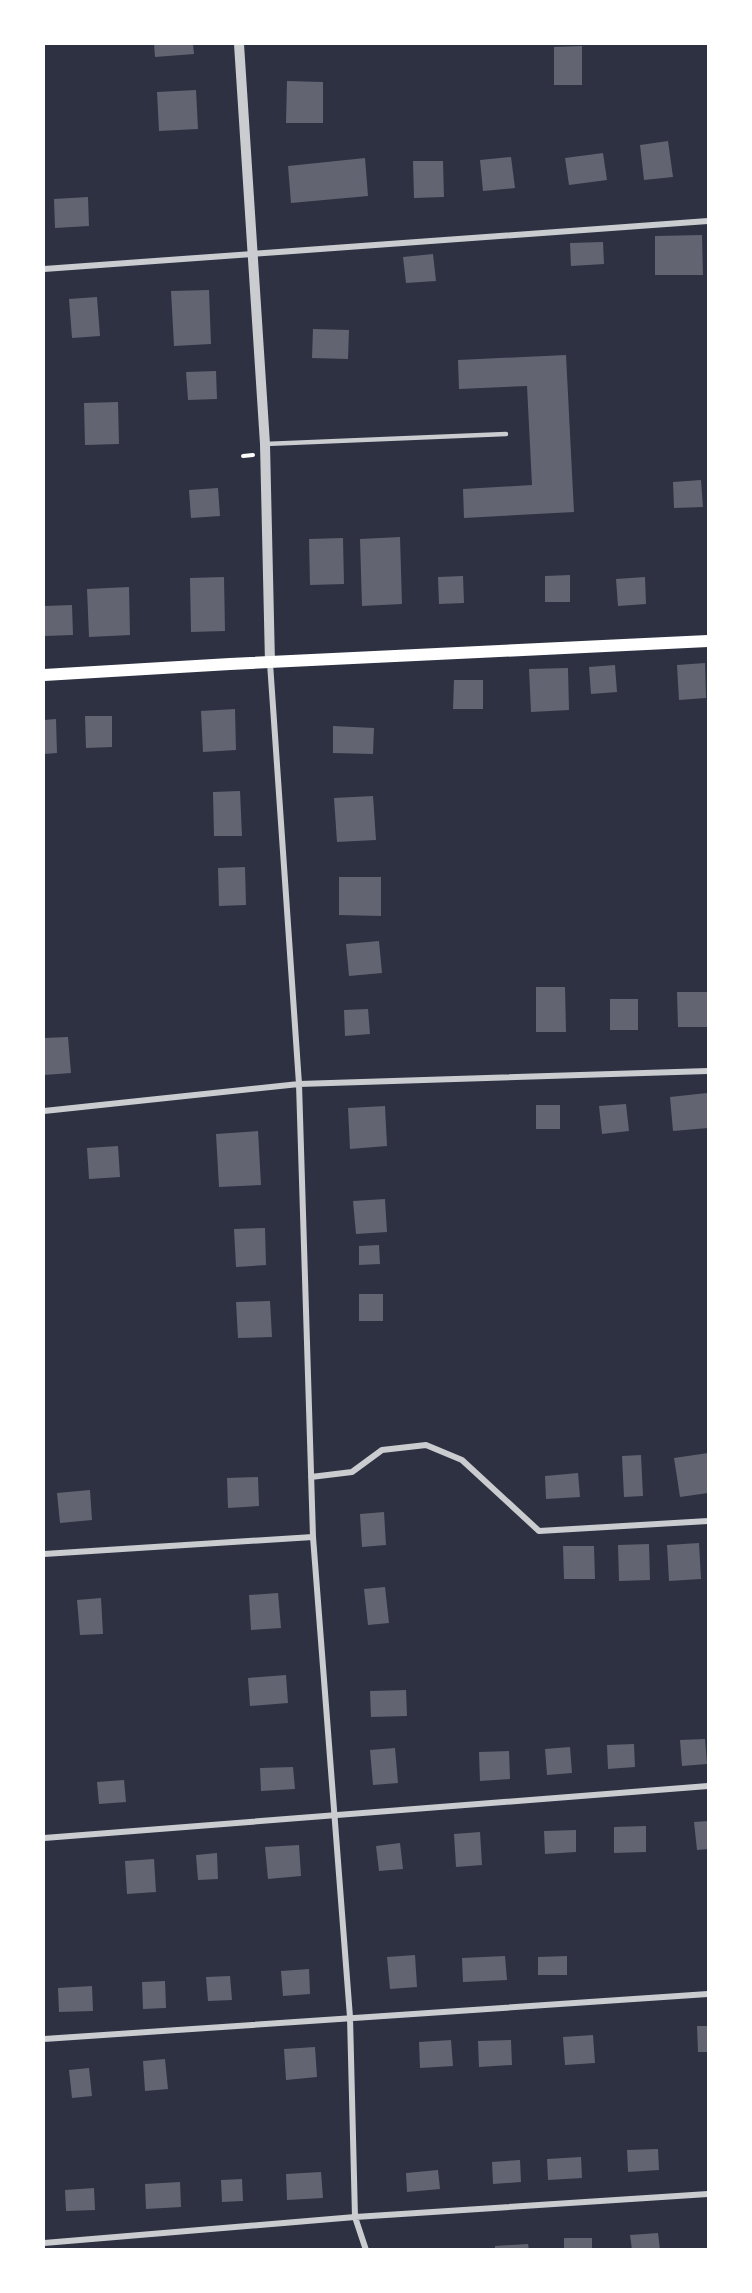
<svg xmlns="http://www.w3.org/2000/svg" width="752" height="2293" viewBox="0 0 752 2293" font-family="Mulish,sans-serif">
<style>
.building{fill:#626471}
.lines{fill:none;stroke-linecap:round;stroke-linejoin:round}
.path{stroke:#fff;stroke-width:4}
.service{stroke:#caccd0;stroke-width:4.5}
.minor{stroke:#caccd0;stroke-width:6}
.tertiary{stroke:#caccd0;stroke-width:10}
.secondary{stroke:#fff;stroke-width:12}
</style>
<rect width="100%" height="100%" fill="#2d3142"/>
<!-- building -->
<path class="building" d="M 154,44 L 193,44 L 194,54 L 155,57 Z
M 582,46 L 582,85 L 554,85 L 554,47 Z
M 287,81 L 323,82 L 323,123 L 286,123 Z
M 196,90 L 198,129 L 159,131 L 157,92 Z
M 668,141 L 673,177 L 644,180 L 640,145 Z
M 603,153 L 607,180 L 569,185 L 565,158 Z
M 511,157 L 515,188 L 483,191 L 480,160 Z
M 365,158 L 368,196 L 291,203 L 288,166 Z
M 413,161 L 443,161 L 444,197 L 414,198 Z
M 88,197 L 89,226 L 55,228 L 54,199 Z
M 702,235 L 703,275 L 655,275 L 655,236 Z
M 603,242 L 604,264 L 571,266 L 570,243 Z
M 433,254 L 436,281 L 406,283 L 403,257 Z
M 209,290 L 211,344 L 174,346 L 171,291 Z
M 97,297 L 100,336 L 72,338 L 69,299 Z
M 313,329 L 349,330 L 348,359 L 312,358 Z
M 566,355 L 574,512 L 464,518 L 463,489 L 532,485 L 527,386 L 459,389 L 458,360 Z
M 216,371 L 217,399 L 188,400 L 186,372 Z
M 118,402 L 119,444 L 85,445 L 84,403 Z
M 701,480 L 703,507 L 674,508 L 673,482 Z
M 218,488 L 220,516 L 191,518 L 189,490 Z
M 400,537 L 402,604 L 362,606 L 360,539 Z
M 343,538 L 344,584 L 310,585 L 309,539 Z
M 570,575 L 570,602 L 545,602 L 545,576 Z
M 463,576 L 464,603 L 439,604 L 438,577 Z
M 224,577 L 225,631 L 191,632 L 190,578 Z
M 645,577 L 646,604 L 618,606 L 616,579 Z
M 129,587 L 130,635 L 89,637 L 87,589 Z
M 72,605 L 73,635 L 45,636 L 44,606 Z
M 705,663 L 706,698 L 679,700 L 677,665 Z
M 615,665 L 617,692 L 591,694 L 589,667 Z
M 568,668 L 569,710 L 531,712 L 529,669 Z
M 454,680 L 483,680 L 483,709 L 453,709 Z
M 235,709 L 236,750 L 203,752 L 201,711 Z
M 85,716 L 112,716 L 112,747 L 86,748 Z
M 56,719 L 57,753 L 44,754 L 44,720 Z
M 333,726 L 374,728 L 373,754 L 333,753 Z
M 240,791 L 242,836 L 214,836 L 213,792 Z
M 373,796 L 376,840 L 337,842 L 334,798 Z
M 245,867 L 246,905 L 219,906 L 218,868 Z
M 339,877 L 381,877 L 381,916 L 339,915 Z
M 379,941 L 382,973 L 349,976 L 346,944 Z
M 536,987 L 565,987 L 566,1032 L 536,1032 Z
M 677,992 L 708,992 L 708,1027 L 678,1027 Z
M 610,999 L 638,999 L 638,1030 L 610,1030 Z
M 368,1009 L 370,1034 L 345,1036 L 344,1010 Z
M 68,1037 L 71,1073 L 44,1075 L 44,1038 Z
M 707,1093 L 708,1128 L 673,1131 L 670,1097 Z
M 626,1104 L 629,1131 L 602,1134 L 599,1106 Z
M 536,1105 L 560,1105 L 560,1129 L 536,1129 Z
M 385,1106 L 387,1146 L 350,1149 L 348,1108 Z
M 258,1131 L 261,1185 L 219,1187 L 216,1134 Z
M 118,1146 L 120,1177 L 89,1179 L 87,1148 Z
M 385,1199 L 387,1232 L 356,1234 L 353,1201 Z
M 265,1228 L 266,1265 L 236,1267 L 234,1229 Z
M 379,1245 L 380,1264 L 359,1265 L 359,1246 Z
M 359,1294 L 383,1294 L 383,1321 L 359,1321 Z
M 270,1301 L 272,1337 L 238,1338 L 236,1302 Z
M 708,1453 L 708,1493 L 680,1497 L 674,1458 Z
M 641,1455 L 643,1496 L 624,1497 L 622,1456 Z
M 578,1473 L 580,1497 L 546,1499 L 545,1476 Z
M 258,1477 L 259,1506 L 228,1508 L 227,1478 Z
M 90,1490 L 92,1520 L 60,1523 L 57,1493 Z
M 384,1512 L 386,1545 L 362,1547 L 360,1514 Z
M 699,1543 L 701,1579 L 669,1581 L 667,1545 Z
M 649,1544 L 650,1580 L 619,1581 L 618,1545 Z
M 563,1546 L 594,1546 L 595,1579 L 564,1579 Z
M 385,1587 L 389,1623 L 368,1625 L 364,1589 Z
M 278,1593 L 281,1628 L 251,1630 L 249,1595 Z
M 101,1598 L 103,1634 L 80,1635 L 77,1600 Z
M 286,1675 L 288,1703 L 250,1706 L 248,1678 Z
M 406,1690 L 407,1716 L 371,1717 L 370,1691 Z
M 705,1739 L 707,1764 L 682,1766 L 680,1740 Z
M 634,1744 L 635,1767 L 608,1769 L 607,1745 Z
M 570,1747 L 572,1773 L 547,1775 L 545,1749 Z
M 395,1748 L 398,1783 L 373,1785 L 370,1750 Z
M 509,1751 L 510,1779 L 480,1781 L 479,1752 Z
M 293,1767 L 295,1789 L 261,1791 L 260,1768 Z
M 124,1780 L 126,1802 L 99,1804 L 97,1782 Z
M 708,1821 L 708,1849 L 697,1850 L 694,1822 Z
M 646,1826 L 646,1852 L 614,1853 L 614,1827 Z
M 576,1830 L 576,1852 L 545,1854 L 544,1831 Z
M 480,1832 L 482,1865 L 456,1867 L 454,1834 Z
M 400,1843 L 403,1869 L 379,1871 L 376,1846 Z
M 299,1845 L 301,1876 L 268,1879 L 265,1847 Z
M 217,1853 L 218,1879 L 198,1880 L 196,1855 Z
M 154,1859 L 156,1892 L 127,1894 L 125,1861 Z
M 415,1955 L 417,1987 L 390,1989 L 387,1957 Z
M 505,1956 L 507,1980 L 463,1982 L 462,1958 Z
M 567,1956 L 567,1975 L 538,1975 L 538,1957 Z
M 309,1969 L 310,1994 L 283,1996 L 281,1971 Z
M 230,1976 L 232,2000 L 208,2001 L 206,1977 Z
M 165,1981 L 166,2008 L 143,2009 L 142,1982 Z
M 92,1986 L 93,2011 L 59,2012 L 58,1988 Z
M 697,2026 L 708,2026 L 708,2052 L 698,2052 Z
M 593,2035 L 595,2063 L 565,2065 L 563,2037 Z
M 451,2040 L 453,2066 L 420,2068 L 419,2042 Z
M 511,2040 L 512,2065 L 479,2067 L 478,2041 Z
M 315,2047 L 317,2077 L 286,2080 L 284,2049 Z
M 165,2059 L 168,2089 L 145,2091 L 143,2061 Z
M 89,2068 L 92,2096 L 72,2098 L 69,2070 Z
M 658,2149 L 659,2170 L 628,2172 L 627,2150 Z
M 581,2157 L 582,2178 L 548,2180 L 547,2159 Z
M 520,2160 L 521,2182 L 493,2184 L 492,2162 Z
M 438,2170 L 440,2189 L 407,2192 L 406,2173 Z
M 321,2172 L 323,2198 L 287,2200 L 286,2174 Z
M 242,2179 L 243,2201 L 222,2202 L 221,2180 Z
M 180,2182 L 181,2207 L 146,2209 L 145,2184 Z
M 94,2188 L 95,2210 L 66,2211 L 65,2190 Z
M 658,2233 L 660,2250 L 632,2250 L 630,2235 Z
M 564,2238 L 592,2238 L 592,2250 L 564,2250 Z
M 528,2244 L 529,2250 L 495,2250 L 495,2246 Z"/>
<g class="lines">
<!-- path -->
<path class="path" d="M 243,456 L 253,455"/>
<!-- service -->
<path class="service" d="M 265,444 L 506,434"/>
<!-- minor -->
<path class="minor" d="M 44,269 L 708,221
M 270,663 L 299,1084 L 313,1537 L 350,2017 L 355,2217 L 366,2250
M 44,1111 L 299,1084 L 708,1071
M 311,1477 L 352,1472 L 382,1450 L 426,1445 L 462,1460 L 539,1531 L 708,1521
M 44,1554 L 313,1537
M 44,1838 L 708,1786
M 44,2039 L 708,1994
M 44,2243 L 355,2217 L 708,2194"/>
<!-- tertiary -->
<path class="tertiary" d="M 239,44 L 265,444 L 270,663"/>
<!-- secondary -->
<path class="secondary" d="M 44,675 L 230,664 L 708,641"/>
</g>
<!-- border -->
<rect width="752" height="2293" fill="none" stroke="#ffffff" stroke-width="90"/>
</svg>
